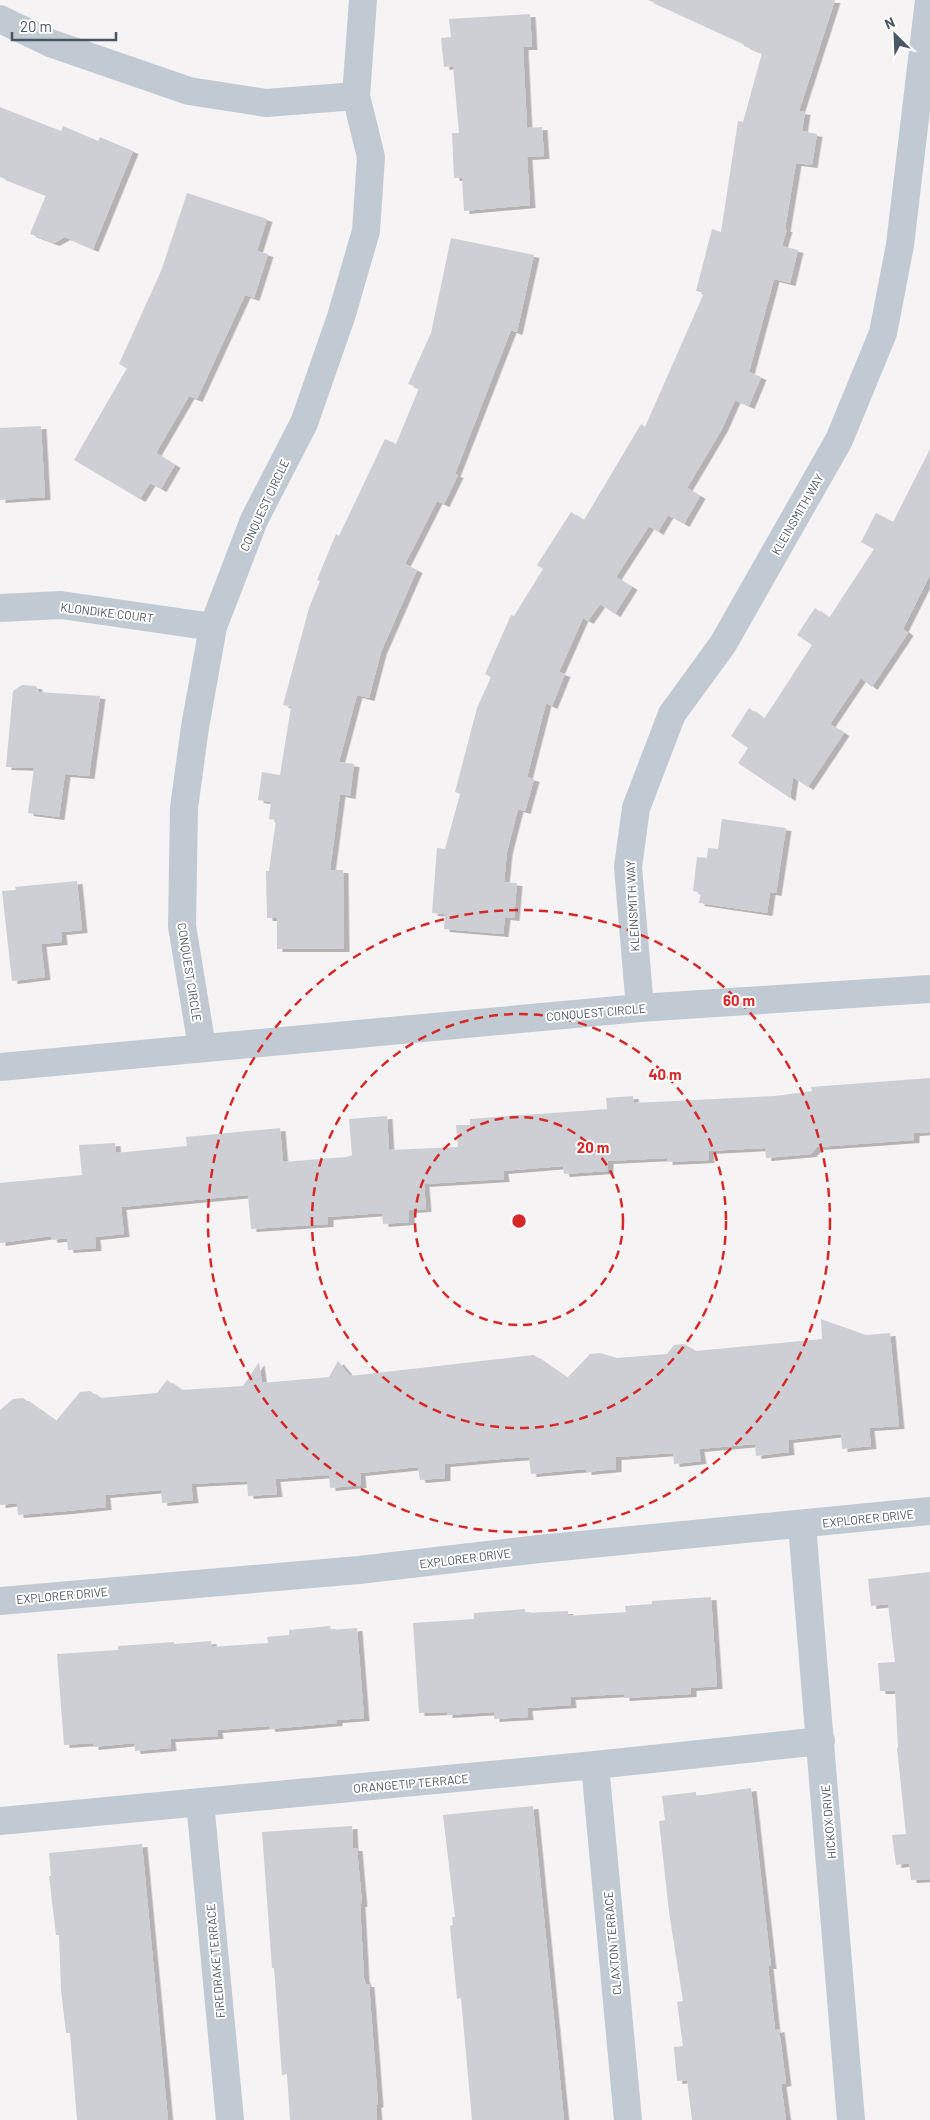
<svg xmlns="http://www.w3.org/2000/svg" width="930" height="2120" viewBox="0 0 930 2120" font-family="Barlow,sans-serif">
<style>
.building{fill:#cdcfd5;filter:url(#shadow)}
.lines{fill:none;stroke-linecap:round;stroke-linejoin:round}
.minor{stroke:#c1cad2;stroke-width:28}
.ring{fill:none;stroke:#d62828;stroke-width:2.5;stroke-dasharray:9 6}
.labels{text-anchor:middle;dominant-baseline:central;stroke-width:4;stroke-linejoin:round;paint-order:stroke}
.street-label{font-size:12px;fill:#4a5661;stroke:#fff}
.centre{fill:#d62828;stroke:#fff;stroke-width:2.5}
.ring-label{font-size:15px;text-anchor:middle;font-weight:bold;fill:#d62828;stroke:#fff;stroke-width:4;stroke-linejoin:round;paint-order:stroke}
</style>
<defs>
<filter id="shadow"><feDropShadow dx="5.5" dy="3" stdDeviation="0" flood-color="#0004"/></filter>
</defs>
<rect width="100%" height="100%" fill="#f5f3f3"/>
<!-- building -->
<path class="building" d="M 648,0 L 835,0 L 799,111 L 805,112 L 802,131 L 817,134 L 812,165 L 796,163 L 785,229 L 787,229 L 782,246 L 798,250 L 790,283 L 774,279 L 749,372 L 761,377 L 749,406 L 735,400 L 722,429 L 687,488 L 700,496 L 684,524 L 668,515 L 658,532 L 649,526 L 616,577 L 632,587 L 615,614 L 600,604 L 588,621 L 583,618 L 559,672 L 565,674 L 552,706 L 546,703 L 527,777 L 534,779 L 525,811 L 518,809 L 507,852 L 504,882 L 517,883 L 514,918 L 505,917 L 503,934 L 444,929 L 445,914 L 432,913 L 437,848 L 445,849 L 460,794 L 455,792 L 477,708 L 491,677 L 485,674 L 511,615 L 514,616 L 543,569 L 537,565 L 571,512 L 584,520 L 641,424 L 645,427 L 704,293 L 696,291 L 712,229 L 721,232 L 738,121 L 743,122 L 762,53 L 744,46 L 744,44 Z
M 530,14 L 532,47 L 523,47 L 527,128 L 542,127 L 544,156 L 527,157 L 530,205 L 464,211 L 462,178 L 454,178 L 452,133 L 459,133 L 453,66 L 444,67 L 441,38 L 451,37 L 449,19 Z
M 0,107 L 61,131 L 63,126 L 98,141 L 100,137 L 133,151 L 93,249 L 65,237 L 54,243 L 30,234 L 46,195 L 0,177 Z
M 187,193 L 267,219 L 257,251 L 268,254 L 254,298 L 245,295 L 197,399 L 189,396 L 156,453 L 175,465 L 161,489 L 150,483 L 140,499 L 74,460 L 127,368 L 119,364 L 161,271 Z
M 451,238 L 534,255 L 517,332 L 511,330 L 455,474 L 458,475 L 444,504 L 437,501 L 405,564 L 417,570 L 381,652 L 369,698 L 357,695 L 339,762 L 354,764 L 350,796 L 340,794 L 330,870 L 343,870 L 344,949 L 277,949 L 277,918 L 267,918 L 266,871 L 269,871 L 276,820 L 269,819 L 271,802 L 258,800 L 262,772 L 280,775 L 291,707 L 283,705 L 309,608 L 320,581 L 317,580 L 336,534 L 339,536 L 385,439 L 396,444 L 419,388 L 408,384 L 431,333 Z
M 41,426 L 45,497 L 0,500 L 0,428 Z
M 930,449 L 930,575 L 903,629 L 908,633 L 872,687 L 861,678 L 830,724 L 844,733 L 808,787 L 793,777 L 790,798 L 738,763 L 748,748 L 731,736 L 749,708 L 764,719 L 812,645 L 797,635 L 815,608 L 829,618 L 874,549 L 861,542 L 876,513 L 893,522 Z
M 22,685 L 36,686 L 39,692 L 100,696 L 89,776 L 65,774 L 59,817 L 28,813 L 34,768 L 6,767 L 13,691 Z
M 722,819 L 786,828 L 776,893 L 770,892 L 767,913 L 699,903 L 701,893 L 693,891 L 697,857 L 707,858 L 708,848 L 718,849 Z
M 77,881 L 82,930 L 61,932 L 62,942 L 41,944 L 45,977 L 12,981 L 2,891 L 16,890 L 15,887 Z
M 930,1078 L 930,1132 L 914,1133 L 914,1140 L 817,1147 L 811,1154 L 766,1158 L 765,1148 L 708,1151 L 709,1160 L 667,1162 L 667,1158 L 608,1161 L 608,1171 L 564,1174 L 563,1166 L 503,1171 L 504,1179 L 424,1184 L 426,1209 L 409,1210 L 409,1222 L 383,1224 L 382,1213 L 328,1217 L 328,1224 L 251,1229 L 248,1195 L 121,1207 L 124,1234 L 95,1237 L 96,1248 L 68,1250 L 67,1238 L 52,1240 L 51,1236 L 0,1243 L 0,1183 L 82,1175 L 79,1145 L 115,1143 L 116,1153 L 187,1146 L 186,1137 L 280,1128 L 283,1162 L 346,1157 L 352,1155 L 349,1119 L 387,1116 L 389,1150 L 458,1147 L 456,1125 L 470,1125 L 470,1119 L 607,1109 L 606,1098 L 633,1096 L 634,1103 L 775,1096 L 812,1091 L 811,1087 Z
M 821,1319 L 866,1335 L 890,1333 L 899,1426 L 869,1428 L 871,1446 L 842,1449 L 841,1434 L 788,1440 L 789,1452 L 756,1456 L 755,1444 L 699,1449 L 701,1461 L 674,1464 L 673,1453 L 616,1457 L 616,1469 L 586,1472 L 586,1469 L 531,1474 L 529,1457 L 500,1459 L 445,1464 L 445,1478 L 420,1480 L 418,1467 L 360,1473 L 361,1485 L 330,1488 L 329,1475 L 275,1479 L 277,1494 L 248,1496 L 247,1481 L 191,1484 L 193,1500 L 162,1503 L 161,1490 L 105,1495 L 106,1507 L 67,1511 L 18,1515 L 17,1503 L 0,1505 L 0,1410 L 13,1399 L 23,1398 L 56,1421 L 80,1392 L 90,1391 L 100,1398 L 157,1393 L 167,1380 L 181,1390 L 243,1386 L 259,1362 L 262,1383 L 329,1377 L 338,1361 L 350,1376 L 534,1355 L 567,1378 L 590,1354 L 600,1353 L 617,1358 L 667,1354 L 674,1345 L 684,1344 L 696,1351 L 822,1339 Z
M 930,1572 L 930,1879 L 911,1880 L 909,1863 L 896,1865 L 892,1835 L 906,1834 L 897,1748 L 898,1747 L 895,1691 L 880,1691 L 878,1663 L 895,1662 L 888,1604 L 871,1606 L 868,1579 Z
M 711,1597 L 717,1686 L 691,1688 L 691,1694 L 624,1698 L 624,1694 L 570,1697 L 571,1705 L 527,1708 L 528,1717 L 494,1719 L 494,1712 L 447,1715 L 447,1712 L 419,1713 L 413,1623 L 474,1619 L 474,1613 L 525,1609 L 525,1613 L 568,1611 L 568,1616 L 626,1612 L 625,1606 L 652,1604 L 652,1601 Z
M 330,1626 L 331,1630 L 357,1628 L 364,1718 L 337,1720 L 337,1723 L 270,1729 L 269,1726 L 217,1730 L 218,1736 L 170,1739 L 171,1748 L 135,1751 L 134,1743 L 93,1747 L 93,1743 L 64,1745 L 57,1654 L 118,1650 L 118,1646 L 174,1642 L 174,1644 L 211,1641 L 212,1647 L 268,1643 L 267,1637 L 289,1635 L 289,1630 Z
M 751,1788 L 771,1966 L 768,1966 L 775,2030 L 779,2029 L 786,2083 L 781,2084 L 786,2120 L 692,2120 L 687,2080 L 677,2081 L 674,2047 L 683,2046 L 677,2002 L 683,2001 L 669,1912 L 659,1821 L 665,1820 L 662,1796 L 696,1792 L 696,1796 Z
M 533,1806 L 564,2120 L 472,2120 L 461,1998 L 457,1999 L 453,1957 L 450,1926 L 453,1925 L 452,1917 L 455,1917 L 443,1815 Z
M 352,1826 L 353,1848 L 357,1848 L 362,1904 L 360,1904 L 364,1978 L 366,1984 L 369,1984 L 378,2104 L 376,2105 L 377,2120 L 290,2120 L 287,2074 L 282,2075 L 274,1968 L 272,1968 L 262,1832 Z
M 142,1844 L 168,2120 L 77,2120 L 70,2033 L 66,2033 L 61,1990 L 59,1935 L 56,1935 L 49,1876 L 51,1876 L 49,1853 Z"/>
<g class="lines">
<!-- minor -->
<path class="minor" d="M 0,19 L 50,43 L 189,91 L 266,103 L 356,96
M 0,608 L 61,605 L 213,627
M 640,1008 L 628,867 L 636,808 L 672,714 L 723,644 L 839,440 L 883,333 L 900,245 L 929,0
M 202,1047 L 182,926 L 184,808 L 195,727 L 213,627 L 254,520 L 304,423 L 341,317 L 366,231 L 371,157 L 356,96 L 363,0
M 0,1067 L 640,1008 L 930,989
M 802,1525 L 851,2120
M 0,1601 L 359,1570 L 539,1549 L 930,1511
M 595,1765 L 628,2120
M 200,1802 L 230,2120
M 0,1821 L 595,1765 L 821,1741"/>
</g>
<!-- distance rings -->
<g class="ring">
<circle cx="519" cy="1221" r="104"/>
<circle cx="519" cy="1221" r="207"/>
<circle cx="519" cy="1221" r="311"/>
</g>
<g class="labels">
<!-- street labels -->
<g class="street-label">
<text transform="translate(264 505) rotate(-65)">CONQUEST CIRCLE</text>
<text transform="translate(797 514) rotate(-60)">KLEINSMITH WAY</text>
<text transform="translate(107 612) rotate(7)">KLONDIKE COURT</text>
<text transform="translate(632 906) rotate(-93)">KLEINSMITH WAY</text>
<text transform="translate(190 972) rotate(81)">CONQUEST CIRCLE</text>
<text transform="translate(596 1012) rotate(-5)">CONQUEST CIRCLE</text>
<text transform="translate(868 1518) rotate(-6)">EXPLORER DRIVE</text>
<text transform="translate(465 1558) rotate(-7)">EXPLORER DRIVE</text>
<text transform="translate(62 1595) rotate(-5)">EXPLORER DRIVE</text>
<text transform="translate(411 1783) rotate(-5)">ORANGETIP TERRACE</text>
<text transform="translate(828 1822) rotate(-95)">HICKOX DRIVE</text>
<text transform="translate(612 1943) rotate(-95)">CLAXTON TERRACE</text>
<text transform="translate(215 1961) rotate(-95)">FIREDRAKE TERRACE</text>
</g>
</g>
<circle cx="519" cy="1221" r="8" class="centre"/>
<g class="ring-label">
<text x="739" y="1006">60 m</text>
<text x="665" y="1080">40 m</text>
<text x="593" y="1153">20 m</text>
</g>
<!-- north arrow -->
<g transform="translate(895 35) rotate(336)" stroke="#ffffff" stroke-width="4" paint-order="stroke">
<path d="M0-4L9 19L0 12L-9 19Z" fill="#4a5661"/>
<text y="-8" font-size="14" font-weight="bold" text-anchor="middle" fill="#4a5661">N</text>
</g>
<!-- scale -->
<path d="M12 32v8h104v-8" fill="none" stroke="#4a5661" stroke-width="2.5"/>
<text x="20" y="32" font-size="15" fill="#4a5661" stroke="#ffffff" stroke-width="4" paint-order="stroke">20 m</text>
</svg>
